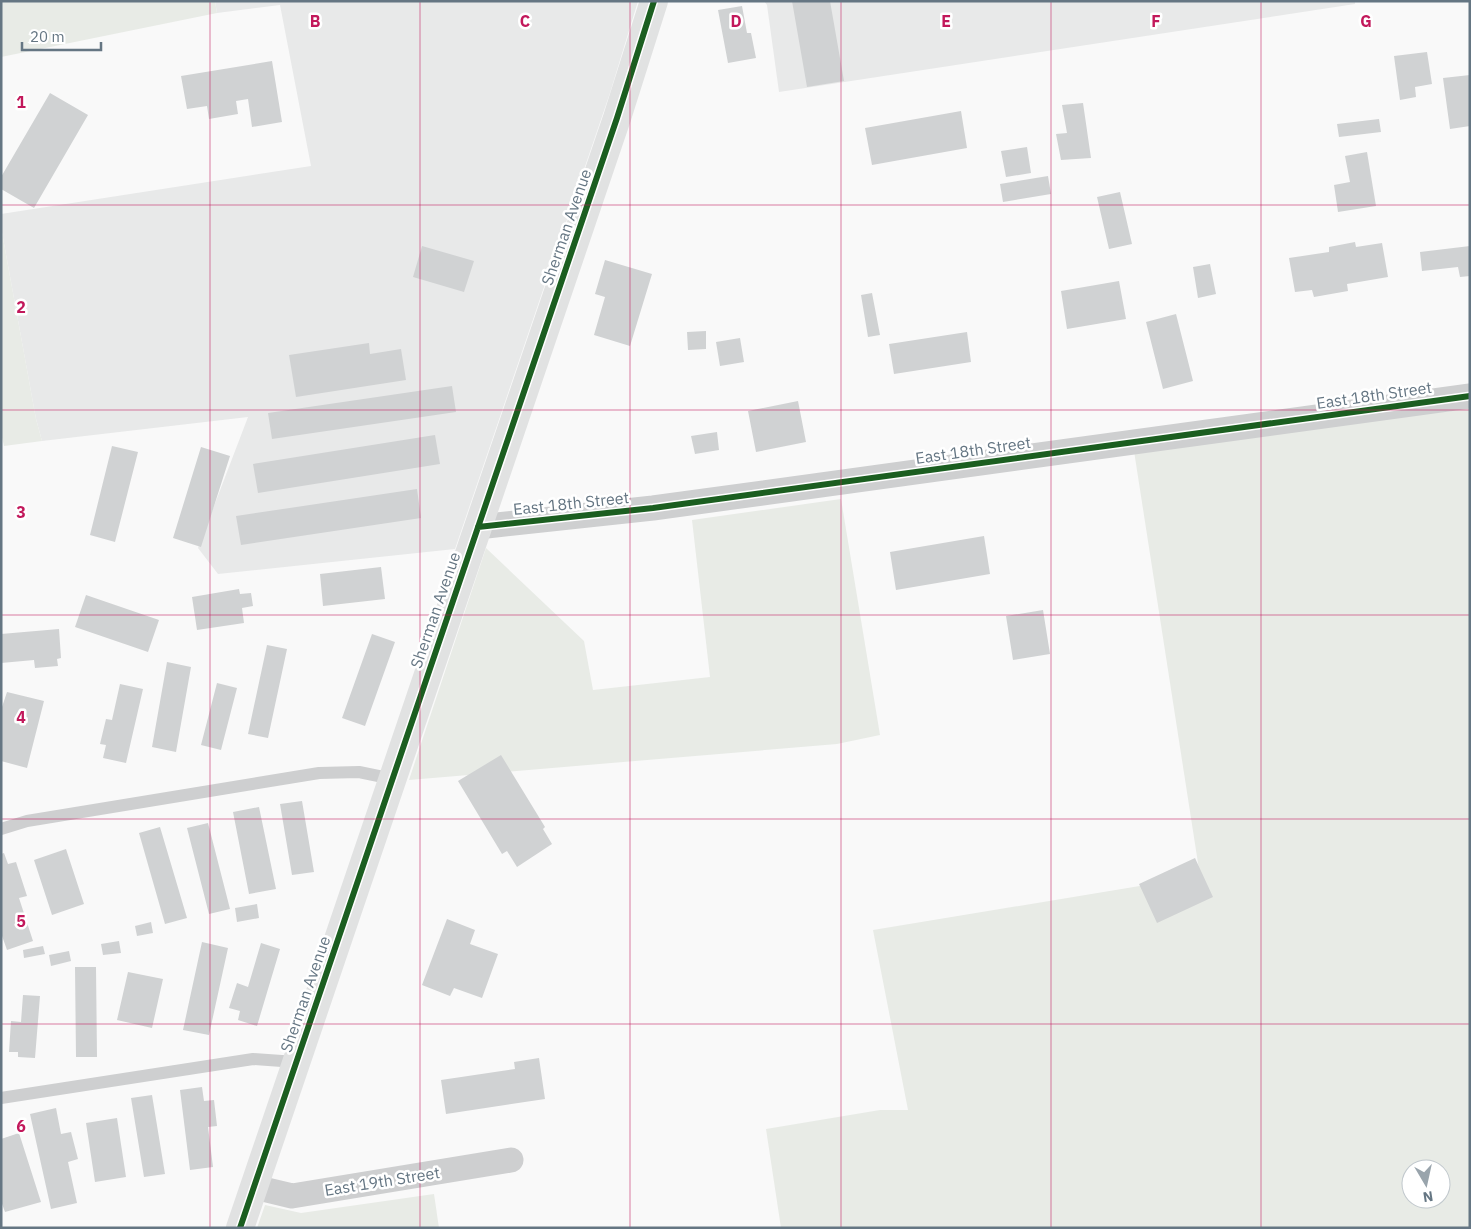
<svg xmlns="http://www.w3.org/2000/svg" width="1471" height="1229" viewBox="0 0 1471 1229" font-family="'IBM Plex Sans',sans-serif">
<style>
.built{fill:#e8e9e9}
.green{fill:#e8ebe6;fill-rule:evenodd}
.building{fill:#d0d2d3}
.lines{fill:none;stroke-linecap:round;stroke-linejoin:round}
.lane{stroke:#cecfd0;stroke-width:12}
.street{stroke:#cecfd0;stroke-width:25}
.secondary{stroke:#e1e2e2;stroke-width:28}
.cycleway-casing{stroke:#fff;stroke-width:9}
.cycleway{stroke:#1b5e20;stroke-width:6}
.grid{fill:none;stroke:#c2185b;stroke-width:1;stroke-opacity:0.55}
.labels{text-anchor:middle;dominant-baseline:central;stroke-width:5;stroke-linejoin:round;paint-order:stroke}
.street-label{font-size:16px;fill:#657683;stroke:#fff}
.grid-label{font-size:16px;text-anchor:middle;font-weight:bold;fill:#c2185b;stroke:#fff;stroke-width:5;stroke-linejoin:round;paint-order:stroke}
</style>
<rect width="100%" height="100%" fill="#f9f9f9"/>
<!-- built -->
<path class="built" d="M 215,1 L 638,1 L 610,93 L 455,549 L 218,574 L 198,548 L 248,417 L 42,441 L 36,419 L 1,227 L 1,214 L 311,166 L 280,5 L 217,13 Z
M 764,1 L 1355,1 L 1355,4 L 779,92 L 767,5 Z"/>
<!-- green -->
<path class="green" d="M 1,1 L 215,1 L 217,13 L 1,57 Z
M 1,227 L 36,419 L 42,441 L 4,446 L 1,433 Z
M 1470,409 L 1470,1228 L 781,1228 L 766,1129 L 880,1110 L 908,1110 L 873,930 L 1200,876 L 1134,451 L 1358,421 ZM 1411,1169 L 1441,1169 L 1441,1199 L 1411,1199 Z
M 841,499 L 880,735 L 837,744 L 409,780 L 486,548 L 584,641 L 593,690 L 710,677 L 692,520 Z
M 434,1194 L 439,1228 L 257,1228 L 265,1205 L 301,1213 Z"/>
<!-- building -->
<path class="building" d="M 792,1 L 830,1 L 844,81 L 807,87 Z
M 742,6 L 747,33 L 751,33 L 756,58 L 728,63 L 718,10 Z
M 1427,52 L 1432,84 L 1415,87 L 1416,97 L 1400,100 L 1394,56 Z
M 272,61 L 282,122 L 252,127 L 248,99 L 236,101 L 238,114 L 209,119 L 207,106 L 187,109 L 181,76 Z
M 1470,75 L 1470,126 L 1450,129 L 1443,78 Z
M 50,93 L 88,115 L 34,208 L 1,189 L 1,177 Z
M 1083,103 L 1091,158 L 1061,160 L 1056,134 L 1067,133 L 1062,105 Z
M 961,111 L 967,148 L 872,165 L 865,128 Z
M 1379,119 L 1381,132 L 1339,137 L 1337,124 Z
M 1027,147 L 1031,173 L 1006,177 L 1001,151 Z
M 1367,152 L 1376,206 L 1338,212 L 1334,185 L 1350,182 L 1345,156 Z
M 1048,176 L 1051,194 L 1003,202 L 1000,184 Z
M 1120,192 L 1132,244 L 1109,249 L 1097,197 Z
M 1355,242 L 1356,247 L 1382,243 L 1388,277 L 1347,284 L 1348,291 L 1314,297 L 1312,290 L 1295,292 L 1289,258 L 1329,252 L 1329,247 Z
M 422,246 L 474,261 L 464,292 L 413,277 Z
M 1470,246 L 1470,276 L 1460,277 L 1458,267 L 1422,271 L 1420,252 Z
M 605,260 L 652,274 L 630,346 L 594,335 L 605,297 L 595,294 Z
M 1210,264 L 1216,294 L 1198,298 L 1193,267 Z
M 1119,281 L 1126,319 L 1067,329 L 1061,291 Z
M 872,293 L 880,335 L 868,337 L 861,295 Z
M 1176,314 L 1193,381 L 1163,389 L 1146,322 Z
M 706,331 L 706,349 L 688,350 L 687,332 Z
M 967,332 L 971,362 L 894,374 L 889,344 Z
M 740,338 L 744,362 L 720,366 L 716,342 Z
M 369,343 L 370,354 L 401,349 L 406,380 L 296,397 L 289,355 Z
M 452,386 L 456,412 L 272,439 L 268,413 Z
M 798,401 L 806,442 L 756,452 L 748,411 Z
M 717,432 L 719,450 L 695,454 L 691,436 Z
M 435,435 L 440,464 L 258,493 L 253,464 Z
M 112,446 L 138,452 L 115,542 L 90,535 Z
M 201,447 L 230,456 L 201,547 L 173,538 Z
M 417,489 L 421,518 L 241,545 L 236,516 Z
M 984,536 L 990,574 L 896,590 L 890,552 Z
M 381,567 L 385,599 L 323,606 L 320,574 Z
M 239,589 L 240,594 L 251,593 L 253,606 L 242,608 L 244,623 L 197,630 L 192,597 Z
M 86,595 L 159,620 L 148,652 L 75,627 Z
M 1043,610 L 1050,654 L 1013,660 L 1006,616 Z
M 59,629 L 61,658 L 57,659 L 58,666 L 35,668 L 34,660 L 1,663 L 1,634 Z
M 372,634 L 395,642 L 365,726 L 342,718 Z
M 267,645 L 287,649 L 268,738 L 248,734 Z
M 167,662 L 191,667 L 176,752 L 152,747 Z
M 217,683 L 237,688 L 221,750 L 201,745 Z
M 120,684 L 143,689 L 126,763 L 103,758 L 106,745 L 100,744 L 106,719 L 112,720 Z
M 7,692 L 44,701 L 27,768 L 1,761 L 1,710 Z
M 501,755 L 545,827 L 543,829 L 552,844 L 517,867 L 507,851 L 502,854 L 458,781 Z
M 302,801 L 314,872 L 292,875 L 280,804 Z
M 259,807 L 276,889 L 249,894 L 233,812 Z
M 208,823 L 230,909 L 209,914 L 187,828 Z
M 160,827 L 187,918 L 165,924 L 139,833 Z
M 66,849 L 84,904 L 52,915 L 34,860 Z
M 4,853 L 8,864 L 16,862 L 27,896 L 19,898 L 33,941 L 7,950 L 1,933 L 1,854 Z
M 1195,858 L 1213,897 L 1157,923 L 1139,884 Z
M 257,904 L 259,918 L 237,922 L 235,908 Z
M 447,919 L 475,930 L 470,944 L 498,954 L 482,998 L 454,988 L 450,996 L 422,985 Z
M 151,922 L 153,933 L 137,936 L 135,926 Z
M 119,941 L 121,953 L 103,955 L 101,944 Z
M 202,942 L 228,948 L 209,1035 L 183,1030 Z
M 261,943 L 280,949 L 257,1026 L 238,1020 L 240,1011 L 229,1008 L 237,983 L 248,987 Z
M 43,946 L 45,954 L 24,958 L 23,950 Z
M 69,951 L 71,961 L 51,966 L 49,955 Z
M 75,967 L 96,967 L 97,1057 L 76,1057 Z
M 128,972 L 163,979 L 152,1028 L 117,1020 Z
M 23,995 L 40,996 L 35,1058 L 18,1057 L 18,1052 L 9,1052 L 11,1021 L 21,1022 Z
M 539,1058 L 545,1099 L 446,1114 L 441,1080 L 515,1069 L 514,1062 Z
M 202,1087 L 204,1101 L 214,1100 L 217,1126 L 208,1127 L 213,1167 L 190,1170 L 180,1090 Z
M 152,1095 L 165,1174 L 144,1177 L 131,1098 Z
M 56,1108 L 61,1134 L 71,1132 L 78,1159 L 68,1162 L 77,1203 L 51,1209 L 30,1114 Z
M 117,1118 L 126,1177 L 95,1182 L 86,1123 Z
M 19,1133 L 41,1202 L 5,1212 L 1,1201 L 1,1139 Z"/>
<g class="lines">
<!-- lane -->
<path class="lane" d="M 1,829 L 27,821 L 319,773 L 359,772 L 393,779
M 1,1098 L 253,1059 L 296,1062"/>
<!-- street -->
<path class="street" d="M 478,527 L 653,508 L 1470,396
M 254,1187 L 292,1196 L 511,1160"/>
<!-- secondary -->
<path class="secondary" d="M 240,1228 L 617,118 L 654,1"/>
<defs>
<path id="cycleway" d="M 478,527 L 653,508 L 1470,396
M 240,1228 L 617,118 L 654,1"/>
</defs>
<!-- cycleway casing -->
<use href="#cycleway" class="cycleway-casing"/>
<!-- cycleway -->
<use href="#cycleway" class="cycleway"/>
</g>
<!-- grid -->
<path class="grid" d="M 210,1 L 210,1228M 420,1 L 420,1228M 630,1 L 630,1228M 841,1 L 841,1228M 1051,1 L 1051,1228M 1261,1 L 1261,1228M 1,205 L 1470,205M 1,410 L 1470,410M 1,615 L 1470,615M 1,819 L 1470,819M 1,1024 L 1470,1024"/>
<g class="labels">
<!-- street labels -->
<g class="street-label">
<text transform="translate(566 227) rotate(-71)">Sherman Avenue</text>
<text transform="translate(1374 395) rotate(-8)">East 18th Street</text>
<text transform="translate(973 450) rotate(-8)">East 18th Street</text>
<text transform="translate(571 503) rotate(-6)">East 18th Street</text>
<text transform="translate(435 610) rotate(-71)">Sherman Avenue</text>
<text transform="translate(305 994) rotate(-71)">Sherman Avenue</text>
<text transform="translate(382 1181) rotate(-9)">East 19th Street</text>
</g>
</g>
<g class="grid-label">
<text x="315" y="27">B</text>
<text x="525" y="27">C</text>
<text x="736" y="27">D</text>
<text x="946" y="27">E</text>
<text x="1156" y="27">F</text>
<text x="1366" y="27">G</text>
<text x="21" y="108">1</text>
<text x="21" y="313">2</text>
<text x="21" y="518">3</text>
<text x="21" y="723">4</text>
<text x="21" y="927">5</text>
<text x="21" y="1132">6</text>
</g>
<!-- border -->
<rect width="1471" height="1229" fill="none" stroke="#657683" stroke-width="5"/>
<!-- north arrow -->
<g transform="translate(1426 1184) rotate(171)"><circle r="24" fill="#ffffff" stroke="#c1c8cd"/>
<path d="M0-4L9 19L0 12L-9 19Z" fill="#99a4ac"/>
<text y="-8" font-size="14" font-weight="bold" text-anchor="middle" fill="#657683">N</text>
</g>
<!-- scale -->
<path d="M22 42v8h79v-8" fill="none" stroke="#657683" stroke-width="2.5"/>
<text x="30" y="42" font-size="15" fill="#657683" stroke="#ffffff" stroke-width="4" paint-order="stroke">20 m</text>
</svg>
